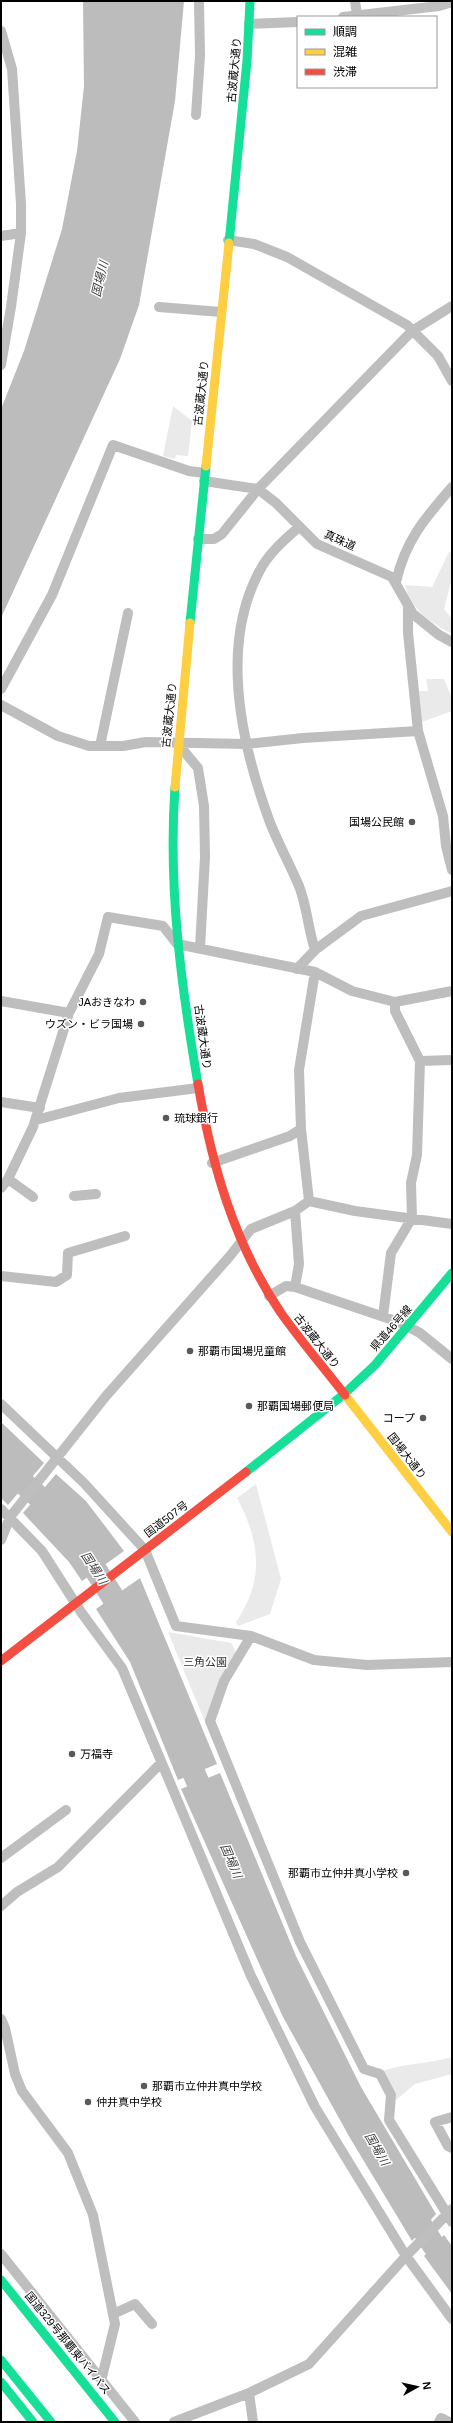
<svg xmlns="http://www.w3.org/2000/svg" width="453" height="2423" viewBox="0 0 453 2423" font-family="Helvetica,'Noto Sans JP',sans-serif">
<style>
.green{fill:#eaeaea}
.water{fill:#bcbcbc}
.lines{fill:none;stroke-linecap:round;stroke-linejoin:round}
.river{stroke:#bcbcbc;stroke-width:23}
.street{stroke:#bebebe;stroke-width:10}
.fast{stroke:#16e098;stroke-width:9}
.slow{stroke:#ffcf43;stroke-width:9}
.jam{stroke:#f24e42;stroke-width:9}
.poi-dot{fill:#595959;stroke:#fff;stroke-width:1.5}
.labels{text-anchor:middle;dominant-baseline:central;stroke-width:3;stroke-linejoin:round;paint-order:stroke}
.street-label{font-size:11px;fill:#000;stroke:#fff}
.poi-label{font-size:11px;fill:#000;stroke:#fff;text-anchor:start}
.park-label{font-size:11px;fill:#303030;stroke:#fff}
.water-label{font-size:12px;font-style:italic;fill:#414141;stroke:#fff}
</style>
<rect width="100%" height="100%" fill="#fff"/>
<!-- green -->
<path class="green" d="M 173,406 L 192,421 L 188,456 L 176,455 L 175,459 L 163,456 Z
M 449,552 L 452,553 L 452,578 L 444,609 L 452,619 L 452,634 C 430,622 411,610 405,585 L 432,587 Z
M 426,679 L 444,679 L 452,698 L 452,711 L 422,722 L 417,691 L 428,691 Z
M 256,1484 L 281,1579 L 270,1614 L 238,1626 L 236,1622 C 265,1580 260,1541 237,1498 Z
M 168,1632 L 231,1643 L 237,1654 L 221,1678 L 205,1722 Z
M 452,2057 L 452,2074 L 415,2084 L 396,2100 L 382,2071 C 404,2063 429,2064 452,2057 Z"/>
<!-- water -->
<path class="water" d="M 83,1 L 184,1 L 175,101 L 139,305 L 120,359 L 1,618 L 1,409 L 24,351 L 62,229 L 77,151 L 84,86 Z
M 1,1422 L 44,1463 L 8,1505 L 1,1498 Z
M 56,1474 L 86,1501 L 124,1551 L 82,1581 L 69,1562 L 23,1513 Z
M 140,1578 L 217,1764 L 178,1780 L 130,1662 L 96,1609 Z
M 220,1773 L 296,1956 L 361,2087 L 436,2214 L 412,2241 L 350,2138 L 283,2017 L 181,1789 Z
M 444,2235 L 452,2246 L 452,2294 L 424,2256 Z"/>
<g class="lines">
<!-- river -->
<path class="river" d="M 1,1463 L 60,1516
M 79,1544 L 130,1624
M 182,1745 L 210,1811
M 407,2203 L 432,2243 L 452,2269"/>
<!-- street -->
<path class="street" d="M 355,1 L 357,15
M 343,17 L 439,6 L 452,2
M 249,24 L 298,22
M 1,31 L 12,69 L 21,204 L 21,233 L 11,307 L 1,365
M 196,115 L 200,56 L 199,1
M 1,236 L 21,233
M 228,240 L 254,244 L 287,257 L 407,325 L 438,356 L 452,381
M 159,307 L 221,312
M 204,481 L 258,489 L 276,503 L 317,544 L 392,577 L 413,614 L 439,635 L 452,642
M 299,527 C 284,540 268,554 259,572 C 220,646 241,742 268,817 C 276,840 289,862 299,886 C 307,906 308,929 315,950
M 198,539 L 214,539 L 222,534 L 258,489 L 412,331 L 452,306
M 396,582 C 405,541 425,518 452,487
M 408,606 L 408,633 L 418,731 L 443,816 L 446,846 L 452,870
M 1,689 L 52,595 L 113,445 L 189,471 L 204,473
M 1,705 L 58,736 L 89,746 L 123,746 L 146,742 L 246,744 L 303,738 L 418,731
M 178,744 L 198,768 L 204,806 L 205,857 L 200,948
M 100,746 L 128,613
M 297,969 L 315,950 L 361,916 L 452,891
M 1,1001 L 69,1013
M 420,1061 L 452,1060
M 1,1102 L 40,1108
M 36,1120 L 119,1098 L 198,1088
M 212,1163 L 290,1136 L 301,1129
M 8,1179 L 33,1197
M 1,1188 L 8,1179 L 33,1127 L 69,1013 L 99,954 L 108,917 L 163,926 L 177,944 L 315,972 L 352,991 L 395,1002 L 452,991
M 74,1196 L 96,1194
M 309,1201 L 301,1129 L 299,1070 L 315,972
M 309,1201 L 355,1211 L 452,1224
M 1,1276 L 56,1282 L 67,1275 L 68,1253 L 125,1236
M 295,1287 L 299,1264 L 295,1211
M 269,1296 L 286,1286 L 295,1287 L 399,1322 L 420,1333 L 452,1359
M 383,1316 L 391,1253 L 412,1218 L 411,1183 L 417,1155 L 420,1061 L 395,1011 L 395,1002
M 1,1404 L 84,1483 L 145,1550 L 176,1626 L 251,1636 L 314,1660 L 367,1665 L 452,1662
M 1,1509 L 42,1551 L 81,1612 L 122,1668 L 251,1976 L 315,2107 L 406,2256 L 452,2319
M 1,1540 L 10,1517 L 106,1396 L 230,1256 L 251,1229 L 295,1211 L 309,1201
M 251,1636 L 224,1681 L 210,1721 L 300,1942 L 364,2069 L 380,2074 L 391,2095 L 389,2120 L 452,2222
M 1,1858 L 66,1810
M 1,1906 L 17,1892 L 58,1867 L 161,1763
M 1,2019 L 5,2028 L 15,2074 L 22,2091 L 68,2153 L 93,2215 L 115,2324 L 102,2377
M 452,2117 L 435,2122 L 448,2146 L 452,2148
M 1,2254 L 135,2422
M 113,2314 L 135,2304 L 152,2324
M 249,2393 L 253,2422
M 174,2422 L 249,2393 L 309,2364 L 406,2256 L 452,2209
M 439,2422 L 441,2418 L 449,2422"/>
<!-- fast -->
<path class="fast" d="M 229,243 L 247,61 L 250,1
M 190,623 L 206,466
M 175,787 C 168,887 181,985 198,1084
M 343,1395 L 375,1365 L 452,1273
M 246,1472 L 343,1395
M 1,2280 L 115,2422
M 1,2360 L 51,2422
M 1,2382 L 33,2422"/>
<!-- slow -->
<path class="slow" d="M 206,466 L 229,243
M 175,787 L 190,623
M 345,1395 L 452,1532"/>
<!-- jam -->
<path class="jam" d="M 198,1084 C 212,1166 234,1243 281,1313 C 301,1341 324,1368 345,1395
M 1,1661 L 246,1472"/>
</g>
<!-- markers -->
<g class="poi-dot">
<circle cx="412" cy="822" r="4"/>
<circle cx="143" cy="1002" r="4"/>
<circle cx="141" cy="1024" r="4"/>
<circle cx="166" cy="1118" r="4"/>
<circle cx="190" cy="1351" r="4"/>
<circle cx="249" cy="1406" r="4"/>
<circle cx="423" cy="1418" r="4"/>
<circle cx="72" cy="1754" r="4"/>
<circle cx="406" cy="1873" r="4"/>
<circle cx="144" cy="2086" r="4"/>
<circle cx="88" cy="2102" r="4"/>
</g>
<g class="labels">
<!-- street labels -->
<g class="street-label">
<text transform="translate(234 70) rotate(-85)">古波蔵大通り</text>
<text transform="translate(201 393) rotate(-84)">古波蔵大通り</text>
<text transform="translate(340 540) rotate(24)">真珠道</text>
<text transform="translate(169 715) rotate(-84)">古波蔵大通り</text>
<text transform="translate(203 1037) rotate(82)">古波蔵大通り</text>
<text transform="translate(391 1328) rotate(-49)">県道46号線</text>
<text transform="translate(317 1341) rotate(52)">古波蔵大通り</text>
<text transform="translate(407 1456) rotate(52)">国場大通り</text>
<text transform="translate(166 1519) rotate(-37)">国道507号</text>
<text transform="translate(68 2343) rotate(51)">国道329号那覇東バイパス</text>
</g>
<!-- poi labels -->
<g class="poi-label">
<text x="404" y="822" text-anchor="end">国場公民館</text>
<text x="135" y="1002" text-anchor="end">JAおきなわ</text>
<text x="133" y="1024" text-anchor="end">ウズン・ビラ国場</text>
<text x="174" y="1118">琉球銀行</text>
<text x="198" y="1351">那覇市国場児童館</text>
<text x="257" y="1406">那覇国場郵便局</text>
<text x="415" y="1418" text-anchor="end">コープ</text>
<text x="80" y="1754">万福寺</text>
<text x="398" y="1873" text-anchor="end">那覇市立仲井真小学校</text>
<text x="152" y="2086">那覇市立仲井真中学校</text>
<text x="96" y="2102">仲井真中学校</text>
</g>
<!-- park labels -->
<g class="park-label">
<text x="205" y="1662">三角公園</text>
</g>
<!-- water labels -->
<g class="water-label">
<text transform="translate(100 279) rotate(-77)">国場川</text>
<text transform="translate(94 1568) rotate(57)">国場川</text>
<text transform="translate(231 1861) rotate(67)">国場川</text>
<text transform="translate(377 2149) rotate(60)">国場川</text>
</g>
</g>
<!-- border -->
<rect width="453" height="2423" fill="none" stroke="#000000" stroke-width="4"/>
<!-- legend -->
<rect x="297" y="16" width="140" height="72" fill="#ffffff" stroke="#999999"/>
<rect x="305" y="29" width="20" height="6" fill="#16e098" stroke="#999999"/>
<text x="333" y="36" font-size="12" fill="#000000">順調</text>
<rect x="305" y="49" width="20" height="6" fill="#ffcf43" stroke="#999999"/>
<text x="333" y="56" font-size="12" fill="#000000">混雑</text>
<rect x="305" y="69" width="20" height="6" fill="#f24e42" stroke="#999999"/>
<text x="333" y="76" font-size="12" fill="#000000">渋滞</text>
<!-- north arrow -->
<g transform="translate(417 2387) rotate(82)" stroke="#ffffff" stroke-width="3" paint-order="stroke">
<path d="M0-3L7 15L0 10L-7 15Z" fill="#000000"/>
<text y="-6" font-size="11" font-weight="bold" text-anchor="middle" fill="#000000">N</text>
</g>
</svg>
